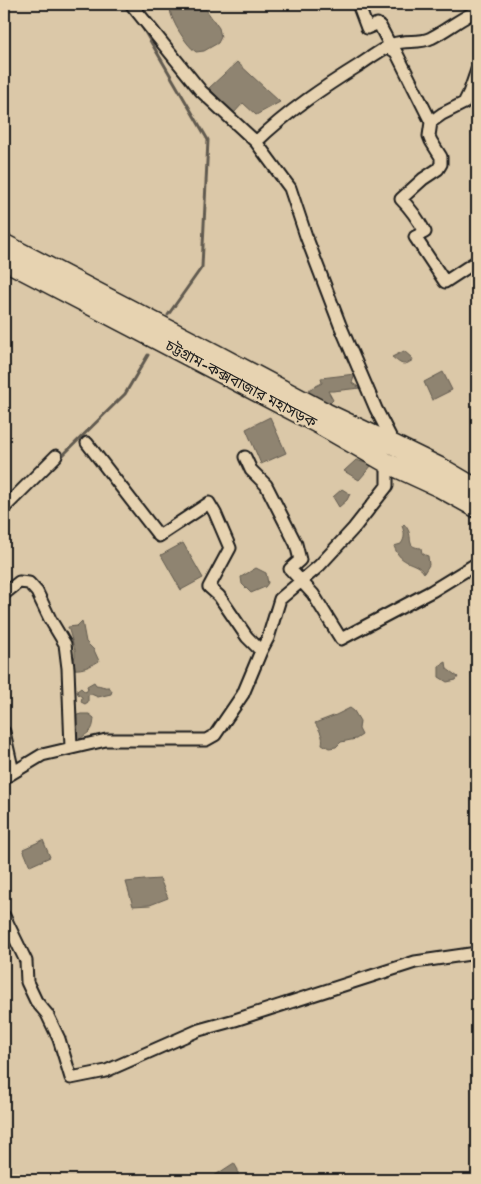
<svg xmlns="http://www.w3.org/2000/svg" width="481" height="1184" viewBox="0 0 481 1184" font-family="Sriracha,'Noto Sans Bengali',sans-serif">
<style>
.water{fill:#8f8471;stroke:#615a4f}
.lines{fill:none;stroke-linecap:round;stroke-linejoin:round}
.stream{stroke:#615a4f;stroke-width:3}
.minor-casing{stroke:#1c1c1c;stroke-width:15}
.trunk-casing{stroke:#1c1c1c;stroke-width:22}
.minor{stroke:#e7d3b1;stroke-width:11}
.trunk{stroke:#e7d3b1;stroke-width:19}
.labels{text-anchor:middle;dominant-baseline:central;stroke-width:5;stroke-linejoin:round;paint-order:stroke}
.street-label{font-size:15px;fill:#1c1c1c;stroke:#e7d3b1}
</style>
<rect width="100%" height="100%" fill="#dbc8a8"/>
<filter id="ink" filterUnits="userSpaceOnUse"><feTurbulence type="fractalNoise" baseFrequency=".02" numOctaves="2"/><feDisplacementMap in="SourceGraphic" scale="10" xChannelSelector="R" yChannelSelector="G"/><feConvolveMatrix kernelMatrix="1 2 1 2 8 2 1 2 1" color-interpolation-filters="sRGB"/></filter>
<g filter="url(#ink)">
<!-- water -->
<path class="water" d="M 174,4 L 202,4 L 219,28 L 221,37 L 218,43 L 204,51 L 196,52 C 186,45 171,21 170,9 Z
M 237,62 L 280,102 L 256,115 L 243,103 L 234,113 L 209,88 Z
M 404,351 L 412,358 L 413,360 C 403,367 401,364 392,357 Z
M 443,372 L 452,390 L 432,400 L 424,382 Z
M 355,374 L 352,383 L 360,388 L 333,391 L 328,391 L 333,400 L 329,404 L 310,394 L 308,390 L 322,383 L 321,378 Z
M 270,417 L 286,453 L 261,464 L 246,429 Z
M 356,460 L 372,465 L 359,480 L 344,471 Z
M 342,489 L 350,494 L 347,500 L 339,507 L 333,497 Z
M 404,524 C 406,526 408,529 409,532 C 412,541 407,547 421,548 L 422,553 L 425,555 L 428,556 L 429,565 L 424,573 C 416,560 401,567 394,546 L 401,544 C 405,538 405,534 402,526 Z
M 183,543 L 203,578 L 181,590 L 161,555 Z
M 256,568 L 266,573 L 268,583 L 265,587 L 251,593 L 242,584 L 241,577 Z
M 82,621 L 86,642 L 94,650 L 99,661 C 91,666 83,670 73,669 L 73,662 L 75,656 L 75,650 L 68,627 L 77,626 Z
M 446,662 L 447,669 L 458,677 L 456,680 L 447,682 L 439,677 L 439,666 Z
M 94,682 L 96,685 C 101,685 104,688 109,687 L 112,691 L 111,694 L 98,697 L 91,694 L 88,695 L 88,702 L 85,704 L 81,702 L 82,697 L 78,694 L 77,691 L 81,688 L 83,690 L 86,692 L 88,689 L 87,686 Z
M 350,708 L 354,711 L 360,721 L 359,729 L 362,735 L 356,739 L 341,742 L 336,747 L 329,748 L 322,744 C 324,736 319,730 315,723 L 336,715 Z
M 81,714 L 89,714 L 94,718 C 93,733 89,731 80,739 L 76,737 L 74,716 Z
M 43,840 L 50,857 L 30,866 L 23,849 Z
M 160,879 L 168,898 L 150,905 L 133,906 L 126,882 L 144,880 Z
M 234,1163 L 238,1170 L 238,1179 L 237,1180 L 216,1180 L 214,1176 Z"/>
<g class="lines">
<!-- stream -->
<path class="stream" d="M 122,4 L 130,10
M 141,25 L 208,140 L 202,267 L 168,315
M 59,459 L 125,394 L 148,355"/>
<defs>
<path id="minor" d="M 131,4 L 201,91 L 256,142 L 290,188 L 306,236 L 340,325 L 376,409 L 394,444
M 358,4 L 367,28 L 377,24 L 380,26 L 390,45
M 388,47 L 396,52 L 431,122
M 477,70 L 469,93 L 464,103 L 442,114 L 431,122 L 429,136 L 431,141 L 441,157 L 441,164 L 438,169 L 423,179 L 401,199 C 411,209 418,219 425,232 L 415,237 L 445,282 L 477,261
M 256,142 C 288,111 324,87 361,64 C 371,57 382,49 393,44 C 405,39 420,44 431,38 C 447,30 461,18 477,11
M 87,443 L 159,536 L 209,503 L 215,513 L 230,548 L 209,587 L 219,596 L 247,637 L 261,651
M 245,457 L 251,470 L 266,485 L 296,544 L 300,560 L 290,569 L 313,594 L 341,639 L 432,591 L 476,564 L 477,566
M 4,508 L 56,456
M 4,594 L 19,582 L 29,583 L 37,592 L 50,619 L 65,644 L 68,668 L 71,748
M 4,732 L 13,772
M 4,778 L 42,755 L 106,740 L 206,740 L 215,735 L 243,694 L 261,651 L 268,638 L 280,599 L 319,566 L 354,528 L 387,486 L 387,463
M 4,916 L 26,961 L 27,982 L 36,1001 L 47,1014 L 59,1039 L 71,1078 L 106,1071 L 199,1030 L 235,1020 L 415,962 L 477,953"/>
<path id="trunk" d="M 4,244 L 215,354 L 326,413 L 394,445 L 443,469 L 477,489
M 4,260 L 319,424 L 387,463 L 439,487 L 477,508"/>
</defs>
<!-- minor casing -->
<use href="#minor" class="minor-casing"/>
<!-- trunk casing -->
<use href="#trunk" class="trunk-casing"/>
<!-- minor -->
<use href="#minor" class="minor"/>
<!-- trunk -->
<use href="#trunk" class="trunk"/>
</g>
</g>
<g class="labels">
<!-- street labels -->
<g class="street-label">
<text transform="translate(241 384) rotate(28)">চট্টগ্রাম-কক্সবাজার মহাসড়ক</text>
</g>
</g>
<!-- margin -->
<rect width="481" height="1184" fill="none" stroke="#e7d3b1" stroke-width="20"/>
<rect x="10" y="10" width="461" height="1164" fill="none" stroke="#1c1c1c" stroke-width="2" filter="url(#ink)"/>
</svg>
